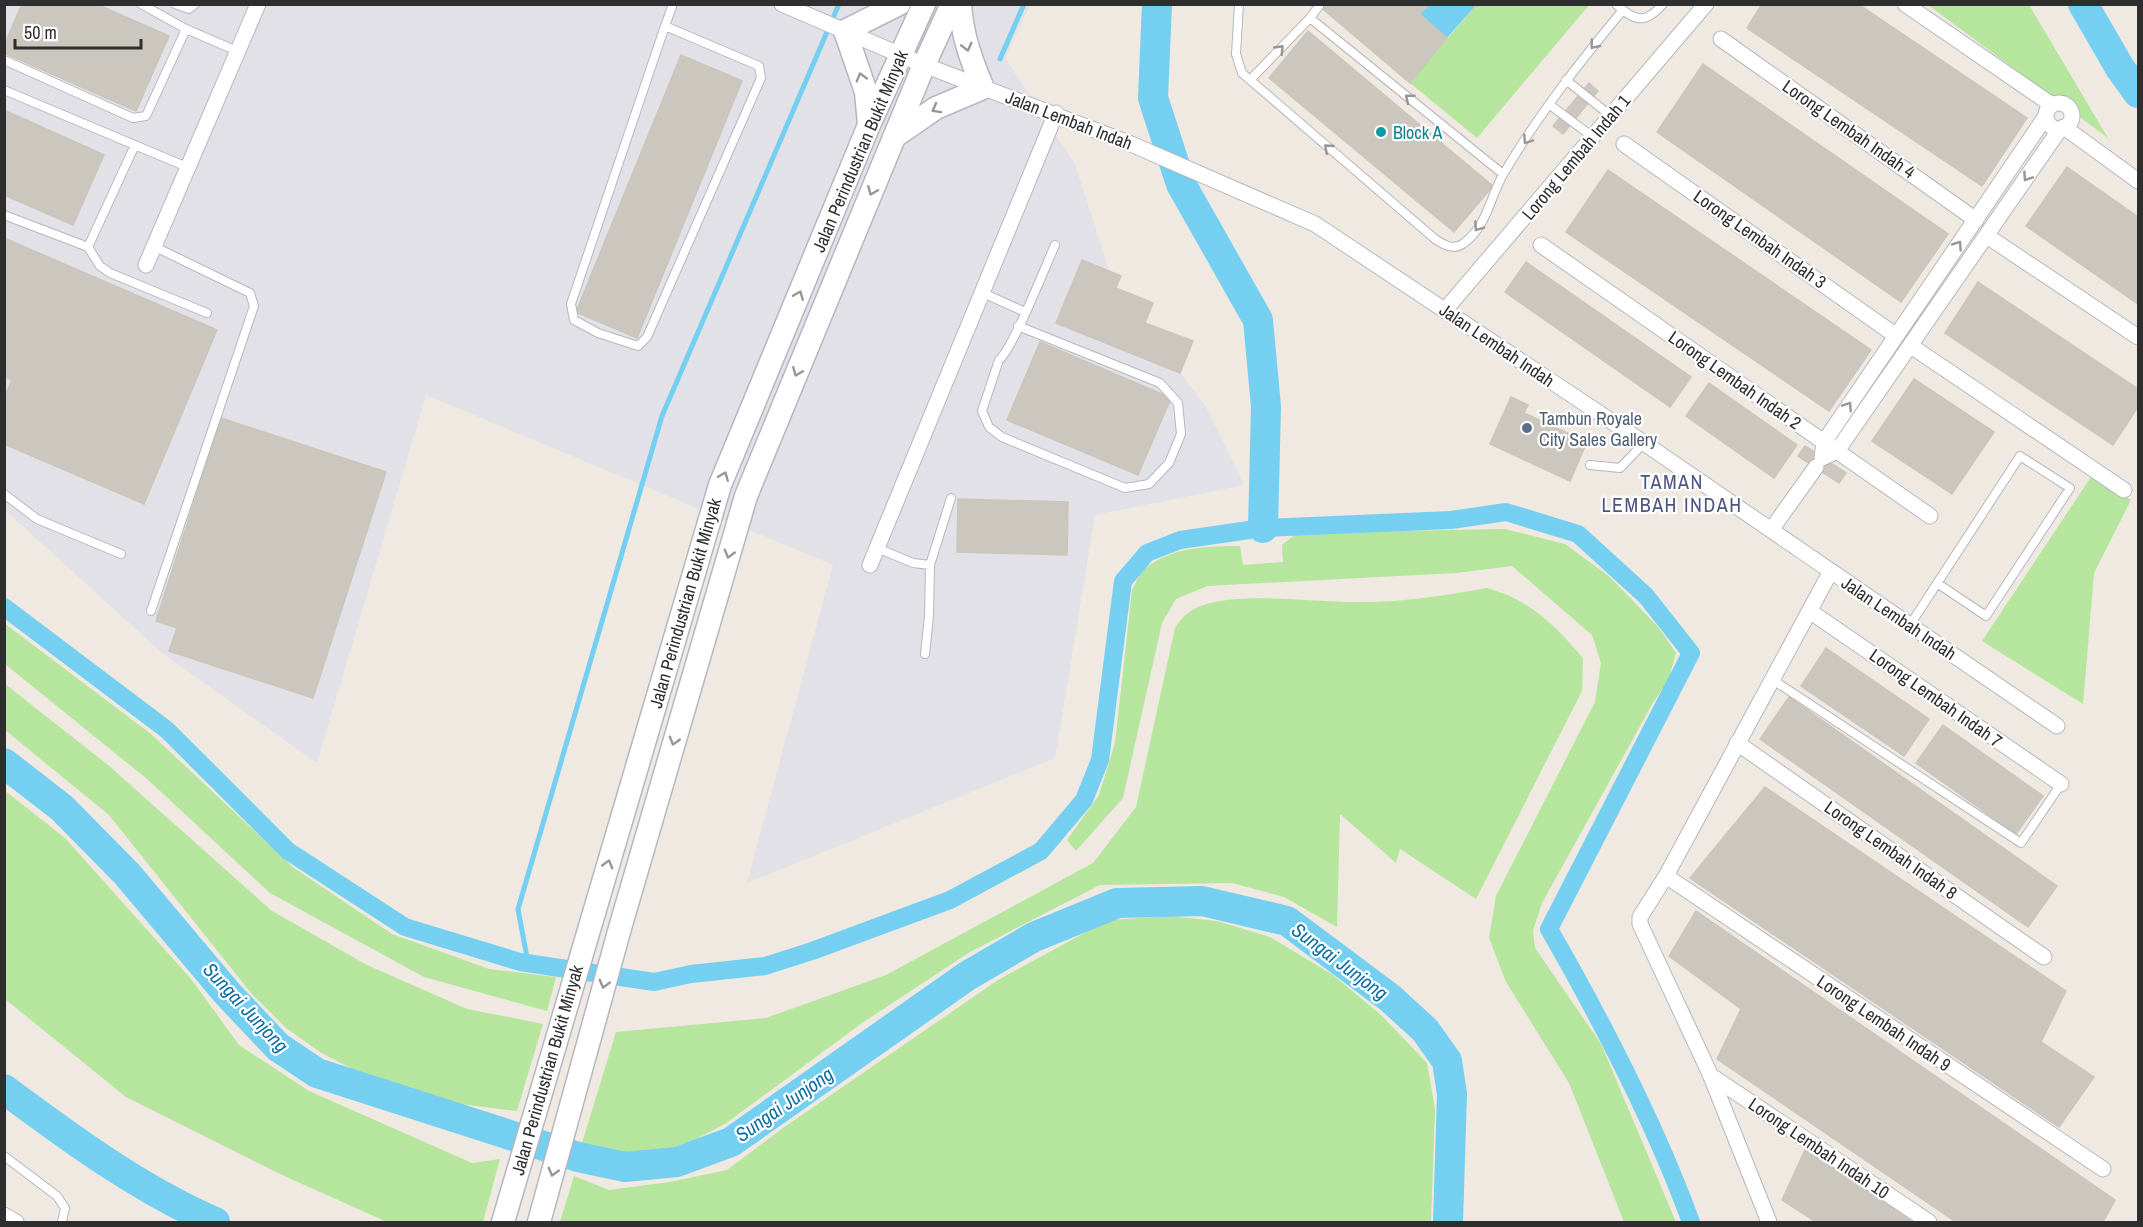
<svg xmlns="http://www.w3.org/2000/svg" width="2143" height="1227" viewBox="0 0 2143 1227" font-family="'Archivo Narrow',sans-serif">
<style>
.industrial{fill:#e3e1e8}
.green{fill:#b6e59e}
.water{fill:#75cff0}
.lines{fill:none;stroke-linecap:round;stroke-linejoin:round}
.stream{stroke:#75cff0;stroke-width:5}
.canal{stroke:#75cff0;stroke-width:18}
.river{stroke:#75cff0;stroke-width:30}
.building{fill:#cbc7bf;stroke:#cbc5ba;stroke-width:1.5}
.service-casing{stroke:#b4b7c1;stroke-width:10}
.minor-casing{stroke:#b4b7c1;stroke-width:17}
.secondary-casing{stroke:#b4b7c1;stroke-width:25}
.service{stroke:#fff;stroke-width:8}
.minor{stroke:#fff;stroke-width:15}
.secondary{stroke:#fff;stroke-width:22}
.oneway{stroke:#969696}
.culture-dot{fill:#0f9aa8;stroke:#fff;stroke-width:2}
.service-dot{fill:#5c6f8a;stroke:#fff;stroke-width:2}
.labels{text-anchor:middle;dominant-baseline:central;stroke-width:4.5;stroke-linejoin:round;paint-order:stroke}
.street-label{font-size:18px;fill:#2e2e2e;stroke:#fff}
.culture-label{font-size:18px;fill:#0d838f;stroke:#fff;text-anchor:start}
.service-label{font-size:18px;fill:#4e5e75;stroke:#fff;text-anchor:start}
.neighbourhood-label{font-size:20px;letter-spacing:1.5px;fill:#4d5680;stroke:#fff}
.water-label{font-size:20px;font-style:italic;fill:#0d6fa3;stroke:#fff}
</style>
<rect width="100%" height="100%" fill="#efe9e1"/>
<!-- industrial -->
<path class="industrial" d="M 5,4 L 1030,5 L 1005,58 L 1075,164 L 1113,283 L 1206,407 L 1244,485 L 1095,515 L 1055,758 L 747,883 L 833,565 L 426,395 L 317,763 L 162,653 L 5,510 Z"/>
<!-- green -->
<path class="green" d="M 1476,5 L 1589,5 L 1477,138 L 1410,83 Z
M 1928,5 L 2029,5 L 2108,138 Z
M 2091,477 L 2131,500 L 2094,573 L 2083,704 L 1982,641 Z
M 1505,529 L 1565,544 L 1610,577 L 1659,628 L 1676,653 L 1668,681 L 1654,701 L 1542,903 L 1533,930 L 1535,948 L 1601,1044 L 1676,1222 L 1624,1222 L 1569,1083 L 1506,982 L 1489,938 L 1496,896 L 1595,702 L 1601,663 L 1592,635 L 1512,566 L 1456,573 L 1207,586 L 1176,599 L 1162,623 L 1123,798 L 1076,851 L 1067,840 L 1099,795 L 1115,743 L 1132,590 C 1136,583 1139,574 1145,569 C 1170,547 1208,546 1240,546 L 1243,565 L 1283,562 L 1282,545 L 1297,533 Z
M 1487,588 C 1530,600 1555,625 1583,658 L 1582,691 L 1476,899 L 1400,849 L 1396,863 L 1340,814 L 1337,927 L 1284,897 L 1232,883 L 1100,885 L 970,952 L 862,1023 L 725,1124 L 679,1148 L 633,1156 L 582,1143 L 616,1032 L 766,1018 L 886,975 L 1093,863 L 1136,807 L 1175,628 C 1181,619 1187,612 1198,607 C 1237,591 1311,602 1354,602 C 1399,603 1443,596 1487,588 Z
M 4,623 L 151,734 L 294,868 L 392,934 L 489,969 L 556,977 L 547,1011 L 424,977 L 270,893 L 147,779 L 5,664 Z
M 5,684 L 108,765 L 272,911 L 367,965 L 467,1009 L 543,1024 L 517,1111 L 428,1100 L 371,1079 L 320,1052 L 286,1028 L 251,993 L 109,815 L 5,730 Z
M 4,790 L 65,838 L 191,979 L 239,1045 L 309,1091 L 472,1163 L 500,1159 L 483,1222 L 387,1222 L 280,1174 L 126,1097 L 5,999 Z
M 1170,916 L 1217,921 L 1270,937 L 1333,975 L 1381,1015 L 1427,1063 L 1435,1109 L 1431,1222 L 560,1222 L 574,1176 L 609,1190 L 670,1182 L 727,1170 L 783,1128 L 998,980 L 1108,920 Z"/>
<!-- water -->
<path class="water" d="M 1429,5 L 1476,5 L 1447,38 L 1420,14 Z"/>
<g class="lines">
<!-- stream -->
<path class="stream" d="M 1000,59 L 1024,4
M 528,963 L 518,909 L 662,416 L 839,4"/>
<!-- canal -->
<path class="canal" d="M 4,607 L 167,730 L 288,851 L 405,927 L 520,962 L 654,982 L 691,974 L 765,966 L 812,951 L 950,900 L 1041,851 L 1084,800 L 1100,760 L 1123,581 L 1147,553 L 1180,540 L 1263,528 L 1451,520 L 1506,512 L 1578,534 L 1646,596 L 1691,653 L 1549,929 C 1603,1023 1654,1121 1691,1222"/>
<!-- river -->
<path class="river" d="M 1157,4 L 1153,98 L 1181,184 L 1258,320 L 1266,407 L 1263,528
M 2083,4 L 2120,68 L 2138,93
M 4,763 L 62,808 L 127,874 L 227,993 L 278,1047 L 317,1073 L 578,1157 L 625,1167 L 677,1162 L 731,1142 L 967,976 L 1034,937 L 1117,903 L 1202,901 L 1287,921 L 1390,998 L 1425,1030 L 1447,1061 L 1452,1094 L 1448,1222
M 4,1089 C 70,1138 139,1189 215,1222"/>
</g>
<!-- building -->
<path class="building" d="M 22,4 L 96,4 L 169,36 L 136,111 L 4,53 L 4,46 Z
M 1429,4 L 1420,14 L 1447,38 L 1410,83 L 1318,5 Z
M 1762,4 L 1858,4 L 2027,118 L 1982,186 L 1747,28 Z
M 1308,31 L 1493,186 L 1454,232 L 1269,78 Z
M 681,55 L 742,81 L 637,338 L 576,312 Z
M 1703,64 L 1948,234 L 1901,302 L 1657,132 Z
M 1589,83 L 1598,91 L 1563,134 L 1553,126 Z
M 4,110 L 104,155 L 73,225 L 4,195 Z
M 2067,167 L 2138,217 L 2138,304 L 2026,226 Z
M 1608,170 L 1871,350 L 1829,411 L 1566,232 Z
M 4,238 L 217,330 L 144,504 L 4,444 L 4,398 L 12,380 L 4,376 Z
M 1082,260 L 1121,276 L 1116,288 L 1153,303 L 1145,323 L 1193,341 L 1180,373 L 1056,323 Z
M 1526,262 L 1691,377 L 1670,407 L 1505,292 Z
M 1978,282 L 2138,389 L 2138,407 L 2113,445 L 1945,333 Z
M 1040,342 L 1171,398 L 1138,475 L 1007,420 Z
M 1914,379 L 1994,432 L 1952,494 L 1872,441 Z
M 1709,383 L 1797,445 L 1774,478 L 1686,416 Z
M 1511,397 L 1528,405 L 1524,413 L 1587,442 L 1570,481 L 1490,444 Z
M 221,418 L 386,472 L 313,698 L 169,651 L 177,628 L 156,621 Z
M 1805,446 L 1846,473 L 1839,483 L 1798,456 Z
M 958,499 L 1068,502 L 1067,555 L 957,552 Z
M 1826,648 L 1929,719 L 1904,756 L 1801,686 Z
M 1789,697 L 2057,886 L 2028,927 L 1760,739 Z
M 1943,725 L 2043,796 L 2016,834 L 1916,763 Z
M 1765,787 L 2066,991 L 2041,1042 L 2094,1077 L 2059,1127 L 1690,878 Z
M 1696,911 L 2115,1200 L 2103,1222 L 1956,1222 L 1717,1059 L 1741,1009 L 1669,956 Z
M 1806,1148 L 1912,1222 L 1816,1222 L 1782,1200 Z"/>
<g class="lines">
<defs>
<path id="service" d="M 141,4 L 186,29 L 237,51
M 175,4 L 189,9 L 195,4
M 1239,4 L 1236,54 L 1242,73 L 1435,239 C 1444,245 1454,251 1464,243 C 1488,225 1490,196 1504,173 C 1538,115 1580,62 1622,11
M 1616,4 C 1634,21 1645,25 1663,4
M 1319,6 L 1310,18 L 1503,174
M 665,26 L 759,66 L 761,78 L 647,337 L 638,346 L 598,333 L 574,320 L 571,304 L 665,26 L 673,4
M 4,60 L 133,118 L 146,116 L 186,29
M 1250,80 L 1310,18
M 1566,80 L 1611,116
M 4,90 L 187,167
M 1550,105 L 1593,137
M 4,215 L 88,247 L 100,266 L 110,273 L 207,313
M 88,247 L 135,145
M 983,293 L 1025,312
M 1018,326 L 1160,383 L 1178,403 L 1181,434 L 1169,463 L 1149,484 L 1125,488 L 1002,437 L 989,427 L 982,411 L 999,360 C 1013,349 1045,267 1055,245
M 1590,465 L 1620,468 L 1644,443
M 4,494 L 37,519 L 121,554
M 877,548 L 913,563 L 930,565 L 951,498
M 151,611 L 254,306 L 250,293 L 153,246
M 1910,625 L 2020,456 L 2070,488 L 1986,616 L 1937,583
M 925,654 L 929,616 L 930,565
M 1773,680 L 2021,843 L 2061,784
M 4,1156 L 57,1196 L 65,1208 L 62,1222"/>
<path id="minor" d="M 782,4 L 924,65 L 1131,144 L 1315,224 L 1644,443 L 2057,726
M 1905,4 L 2052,105
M 1721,39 L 1976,220
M2046 116a13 13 0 1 1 26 0a13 13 0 1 1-26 0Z
M 2046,116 L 1824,442 L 1822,458 L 1837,451 L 2060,129
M 2064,127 L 2138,181
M 1624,144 L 1895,335
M 1987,236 L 2138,337
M 1541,245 L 1930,516
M 146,265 L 258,4
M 1445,310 L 1706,4
M 1911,346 L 2124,490
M 1771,530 L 1816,467
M 870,565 L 1056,113
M 1811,612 L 2061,784
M 1737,743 L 2044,957
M 1666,876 L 2103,1169
M 1710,1075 L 1929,1222
M 4,1215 L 16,1222
M 1769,1222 L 1710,1074 L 1640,924 L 1640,917 L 1666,876 L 1831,571"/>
<path id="secondary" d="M 869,124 L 866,92 L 845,31 L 899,4
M 894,137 L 936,108 L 983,88 C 971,60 962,35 960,4
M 503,1222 L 720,485 L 869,125 L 924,4
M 539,1222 L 620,928 L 746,496 L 924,65 L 952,4"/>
</defs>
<!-- service casing -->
<use href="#service" class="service-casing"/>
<!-- minor casing -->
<use href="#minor" class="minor-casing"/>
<!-- secondary casing -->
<use href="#secondary" class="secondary-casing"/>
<!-- service -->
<use href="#service" class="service"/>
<!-- minor -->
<use href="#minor" class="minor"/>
<!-- secondary -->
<use href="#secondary" class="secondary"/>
</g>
<!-- one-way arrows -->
<defs><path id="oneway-chevron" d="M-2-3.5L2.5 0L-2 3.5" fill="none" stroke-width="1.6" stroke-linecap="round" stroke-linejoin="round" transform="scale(1.5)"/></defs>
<g class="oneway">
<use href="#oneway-chevron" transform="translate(1594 45) rotate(129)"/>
<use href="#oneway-chevron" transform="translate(967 47) rotate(76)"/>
<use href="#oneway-chevron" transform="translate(1280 49) rotate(-46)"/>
<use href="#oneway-chevron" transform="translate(861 77) rotate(-106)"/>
<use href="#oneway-chevron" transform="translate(1409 98) rotate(-141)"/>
<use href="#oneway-chevron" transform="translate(936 109) rotate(151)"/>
<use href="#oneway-chevron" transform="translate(1527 140) rotate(124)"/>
<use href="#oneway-chevron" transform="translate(1328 148) rotate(-139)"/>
<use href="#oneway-chevron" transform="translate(2027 177) rotate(124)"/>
<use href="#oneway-chevron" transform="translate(872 191) rotate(112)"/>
<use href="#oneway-chevron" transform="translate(1478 227) rotate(125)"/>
<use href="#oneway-chevron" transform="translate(1958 245) rotate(-55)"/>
<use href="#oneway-chevron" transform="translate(799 295) rotate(-68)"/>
<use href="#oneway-chevron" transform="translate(797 372) rotate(112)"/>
<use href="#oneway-chevron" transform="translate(1848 406) rotate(-56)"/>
<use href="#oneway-chevron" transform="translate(724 476) rotate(-68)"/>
<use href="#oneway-chevron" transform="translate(729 554) rotate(106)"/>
<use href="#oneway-chevron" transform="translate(674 741) rotate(106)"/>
<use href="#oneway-chevron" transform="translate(608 864) rotate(-74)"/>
<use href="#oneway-chevron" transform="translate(604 984) rotate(105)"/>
<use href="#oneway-chevron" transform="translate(553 1172) rotate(105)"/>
</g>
<!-- markers -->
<circle class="culture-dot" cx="1381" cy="132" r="6"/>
<circle class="service-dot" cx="1527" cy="428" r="6"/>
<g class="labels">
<!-- street labels -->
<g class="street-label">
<text transform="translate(1069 120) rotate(21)">Jalan Lembah Indah</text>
<text transform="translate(1849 129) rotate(35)">Lorong Lembah Indah 4</text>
<text transform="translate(860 151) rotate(-67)">Jalan Perindustrian Bukit Minyak</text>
<text transform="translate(1576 157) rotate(-50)">Lorong Lembah Indah 1</text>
<text transform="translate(1760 239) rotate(35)">Lorong Lembah Indah 3</text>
<text transform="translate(1497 345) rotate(34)">Jalan Lembah Indah</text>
<text transform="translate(1735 380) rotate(35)">Lorong Lembah Indah 2</text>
<text transform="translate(685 603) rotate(-74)">Jalan Perindustrian Bukit Minyak</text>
<text transform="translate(1899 618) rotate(34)">Jalan Lembah Indah</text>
<text transform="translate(1936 698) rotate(35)">Lorong Lembah Indah 7</text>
<text transform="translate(1891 850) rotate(35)">Lorong Lembah Indah 8</text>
<text transform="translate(1884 1023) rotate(34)">Lorong Lembah Indah 9</text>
<text transform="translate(547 1070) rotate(-74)">Jalan Perindustrian Bukit Minyak</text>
<text transform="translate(1819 1148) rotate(34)">Lorong Lembah Indah 10</text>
</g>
<!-- culture labels -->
<g class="culture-label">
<text x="1393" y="132">Block A</text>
</g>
<!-- service labels -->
<g class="service-label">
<text x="1539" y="418">Tambun Royale<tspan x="1539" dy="21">City Sales Gallery</tspan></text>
</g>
<!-- neighbourhood labels -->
<g class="neighbourhood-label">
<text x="1672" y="481">TAMAN<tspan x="1672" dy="23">LEMBAH INDAH</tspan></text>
</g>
<!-- water labels -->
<g class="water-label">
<text transform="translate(1340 961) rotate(37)">Sungai Junjong</text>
<text transform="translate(246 1007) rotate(47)">Sungai Junjong</text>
<text transform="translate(784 1104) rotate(-35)">Sungai Junjong</text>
</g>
</g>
<!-- border -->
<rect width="2143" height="1227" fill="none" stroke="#2e2e2e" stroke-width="12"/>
<!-- scale -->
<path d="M15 39v9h126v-9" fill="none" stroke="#2e2e2e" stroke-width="3"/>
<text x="24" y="39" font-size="18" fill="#2e2e2e" stroke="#ffffff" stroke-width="4.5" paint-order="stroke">50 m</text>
</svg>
